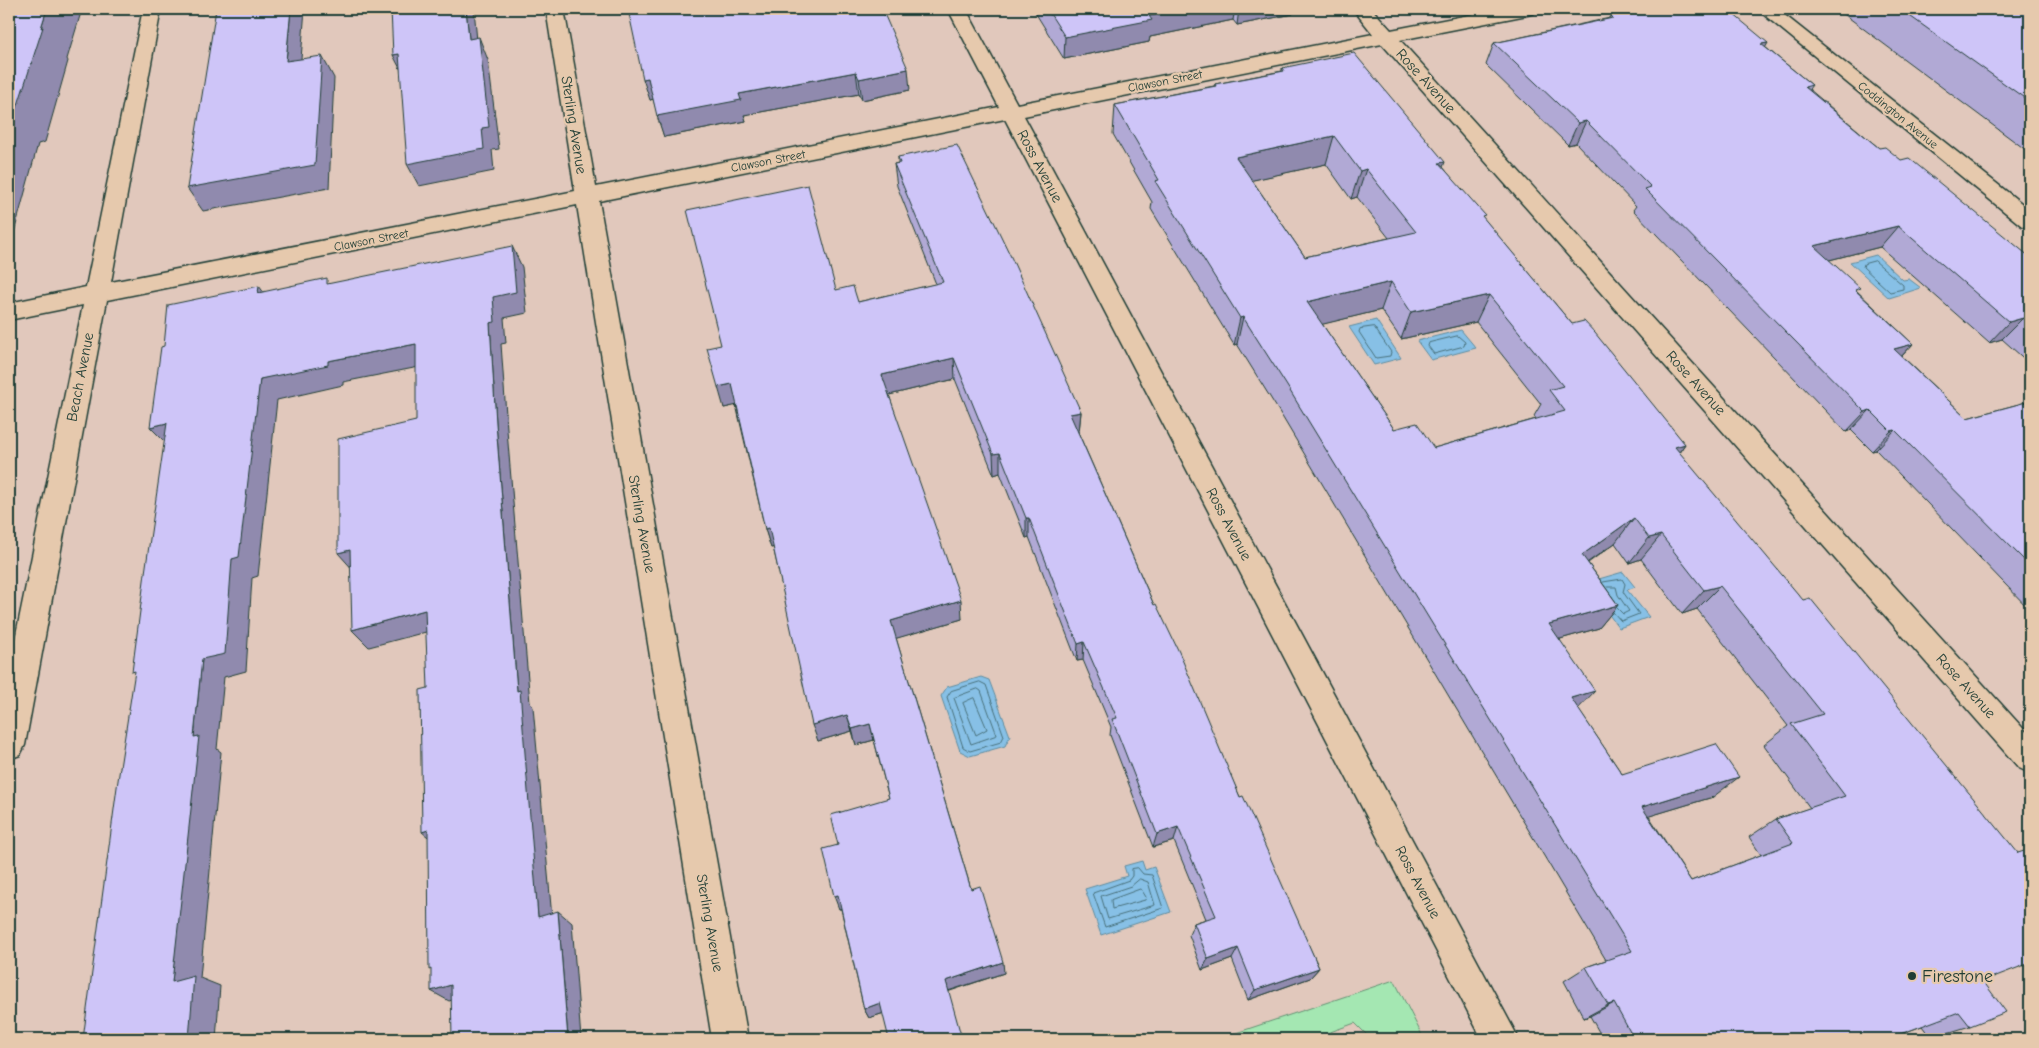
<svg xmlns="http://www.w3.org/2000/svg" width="2039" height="1048" viewBox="0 0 2039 1048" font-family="'Comic Neue',sans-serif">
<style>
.green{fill:#a4e7b2;stroke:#629273}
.water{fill:#87c0e6;stroke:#5d8c9f}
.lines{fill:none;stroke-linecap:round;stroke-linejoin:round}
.shore{stroke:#49717b;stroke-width:1}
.minor-casing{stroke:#1f3d34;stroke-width:3}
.minor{fill:#e6c9ad;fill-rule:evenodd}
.wall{fill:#b1a9d5;stroke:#1f3d34;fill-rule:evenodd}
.shaded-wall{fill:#908aae;stroke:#1f3d34}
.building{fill:#cec5f8;stroke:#1f3d34;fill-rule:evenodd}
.poi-dot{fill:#1f3d34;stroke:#e6c9ad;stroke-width:2}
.labels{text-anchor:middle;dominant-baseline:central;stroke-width:4.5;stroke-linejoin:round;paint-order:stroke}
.far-street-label{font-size:12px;fill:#1f3d34;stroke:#e6c9ad}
.street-label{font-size:15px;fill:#1f3d34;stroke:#e6c9ad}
.near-poi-label{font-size:18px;fill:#1f3d34;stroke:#e6c9ad;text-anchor:start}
</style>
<rect width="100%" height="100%" fill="#e1c8bc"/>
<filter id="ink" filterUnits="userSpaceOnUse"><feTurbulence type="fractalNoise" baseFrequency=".02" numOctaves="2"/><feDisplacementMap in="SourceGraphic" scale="10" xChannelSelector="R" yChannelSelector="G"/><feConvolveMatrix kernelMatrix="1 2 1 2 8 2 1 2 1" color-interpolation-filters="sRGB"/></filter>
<g filter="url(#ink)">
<!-- green -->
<path class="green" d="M 1394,980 L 1424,1039 L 1371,1039 L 1355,1023 L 1311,1039 L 1218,1039 Z"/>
<!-- water -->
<path class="water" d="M 1876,255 L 1903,280 L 1909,279 L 1921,288 L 1889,298 L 1850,262 Z
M 1376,320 L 1401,358 L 1374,365 L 1349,327 Z
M 1461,330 L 1476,348 L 1431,360 L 1417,341 Z
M 1623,572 L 1635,587 L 1627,590 L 1649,617 L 1619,628 L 1585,583 Z
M 981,677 L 989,680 L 1010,736 L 1005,746 L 970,756 L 960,751 L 941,696 L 947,687 Z
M 1142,861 L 1145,870 L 1154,867 L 1171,912 L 1101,935 L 1085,889 L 1127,876 L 1124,866 Z"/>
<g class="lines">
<!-- shore -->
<path class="shore" d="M 1875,261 L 1903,285 L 1903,289 L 1890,292 L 1863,267 L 1864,264 Z
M 1374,327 L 1391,352 L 1390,356 L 1376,358 L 1359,332 L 1360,329 Z
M 1458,336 L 1465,342 L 1464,346 L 1434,354 L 1428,346 L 1429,343 Z
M 1603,582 L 1622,579 L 1625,584 L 1623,592 L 1639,614 L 1621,621 L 1613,612
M 1607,587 L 1616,587 L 1618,595 L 1629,611 L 1623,614 L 1617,608
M 980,682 L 986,685 L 1004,736 L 1001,742 L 970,751 L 963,747 L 947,697 L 951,691 Z
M 978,689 L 981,691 L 997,735 L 971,744 L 954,698 Z
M 974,698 L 987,729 L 976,735 L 963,703 Z
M 1138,868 L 1143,874 L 1152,875 L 1163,908 L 1105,927 L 1093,893 L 1129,880 L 1132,876 L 1132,869 Z
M 1140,879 L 1148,882 L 1155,905 L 1108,919 L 1101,896 L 1131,886 Z
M 1141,889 L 1146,897 L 1145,900 L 1112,909 L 1111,900 Z"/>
<defs>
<path id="minor" d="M 143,9 L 161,9 L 111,282 L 575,191 L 546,9 L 564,9 L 596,187 L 999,107 L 948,9 L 966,9 L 1017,104 L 1373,34 L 1353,9 L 1372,9 L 1391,30 L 1500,9 L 1536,9 L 1534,13 L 1527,15 L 1400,40 L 2030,736 L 2030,773 L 2019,768 L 1382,44 L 1024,116 L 1519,1039 L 1482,1039 L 1005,119 L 599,201 L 748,1039 L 712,1039 L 577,205 L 107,300 L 25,745 L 20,755 L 9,759 L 9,669 L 83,305 L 9,320 L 9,303 L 86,287 Z
M 1757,9 L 1777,9 L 2030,210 L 2030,228 L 2022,226 Z"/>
</defs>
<!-- minor casing -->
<use href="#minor" class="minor-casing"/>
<!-- minor -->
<use href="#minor" class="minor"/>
</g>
<!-- wall -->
<path class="wall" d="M 882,9 L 910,90 L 862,100 L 859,94 L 744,115 L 746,121 L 664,137 L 653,99 L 650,100 Z
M 1033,9 L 1294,9 L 1293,14 L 1237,25 L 1233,20 L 1150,37 L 1149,42 L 1064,59 Z
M 1837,9 L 2030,9 L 2030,153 Z
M 1611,16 L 1765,47 L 1812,85 L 1809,89 L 1879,148 L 1901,160 L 2030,257 L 2030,364 L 2002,339 L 1989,343 L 1880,247 L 1829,260 L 1857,291 L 1913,344 L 1902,356 L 1967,418 L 2030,401 L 2030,610 L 1876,450 L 1872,451 L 1851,430 L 1846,432 L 1633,210 L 1636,206 L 1576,143 L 1568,145 L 1486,65 L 1494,43 L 1610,18 Z
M 1282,68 L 1443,167 L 1484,219 L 1572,324 L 1685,444 L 1679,453 L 1983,981 L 1970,1026 L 1931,1038 L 1922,1026 L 1887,1039 L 1603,1039 L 1590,1016 L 1584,1018 L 1564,981 L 1586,967 L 1606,960 L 1280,413 L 1237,344 L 1234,345 L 1151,209 L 1152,202 L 1113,134 L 1115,105 L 1214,86 L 1215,84 L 1282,71 ZM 1326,164 L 1351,199 L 1357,197 L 1389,238 L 1305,257 L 1252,180 ZM 1381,310 L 1401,339 L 1476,322 L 1541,404 L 1534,416 L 1536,419 L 1434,448 L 1394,429 L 1322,324 ZM 1615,543 L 1629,563 L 1641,559 L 1682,614 L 1697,609 L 1788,726 L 1764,745 L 1810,808 L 1776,819 L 1749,837 L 1761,855 L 1691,881 L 1649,816 L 1713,797 L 1622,774 L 1578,709 L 1560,639 L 1599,628 L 1618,605 L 1588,563 Z
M 898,157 L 1081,412 L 1079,432 L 1078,432 L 1154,605 L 1240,797 L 1319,968 L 1310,978 L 1248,1000 L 1232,959 L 1202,970 L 1189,935 L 1194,923 L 1206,919 L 1174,841 L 1153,847 L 1110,735 L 1111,727 L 1083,660 L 1077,661 L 1029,537 L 1026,538 L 1000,473 L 994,475 L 955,379 L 889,395 L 962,619 L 896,638 L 971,889 L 1004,973 L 869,1018 L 864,1009 L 841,909 L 839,909 L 838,845 L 889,798 L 874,740 L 856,745 L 852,731 L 818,741 L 773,547 L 771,548 L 765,529 L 736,405 L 724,408 L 721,345 L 836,290 L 858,302 L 936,284 L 897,186 L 894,164 L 898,163 Z"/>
<!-- shaded-wall -->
<path class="shaded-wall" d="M 47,9 L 82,9 L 67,59 L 68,61 L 45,142 L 38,144 L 9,251 L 9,113 L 41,28 Z
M 291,9 L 305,9 L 299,84 L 286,61 Z
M 466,9 L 474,9 L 479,62 L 469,39 Z
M 1183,9 L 1235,9 L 1233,20 L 1150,37 L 1149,42 L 1064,59 L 1065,37 L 1149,16 Z
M 1239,9 L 1294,9 L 1293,14 L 1237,25 Z
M 479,37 L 488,60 L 499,149 L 492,150 L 494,171 L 419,186 L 407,164 L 482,128 Z
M 1768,43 L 1756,64 L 1761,44 Z
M 399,54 L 405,78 L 393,55 Z
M 322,56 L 334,78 L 329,188 L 203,211 L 187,188 Z
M 908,69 L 910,90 L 862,100 L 859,79 Z
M 856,72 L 859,94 L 744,115 L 746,121 L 664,137 L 657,116 L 739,94 Z
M 648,78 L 654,99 L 650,100 L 643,79 Z
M 1586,121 L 1576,143 L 1568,145 L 1578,123 Z
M 1334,136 L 1326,164 L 1231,185 L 1236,157 Z
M 1445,162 L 1434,190 L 1439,163 Z
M 1366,169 L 1357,197 L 1351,199 L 1360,171 Z
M 1898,226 L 1880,247 L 1798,268 L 1814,246 Z
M 512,246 L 522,267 L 527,313 L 504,318 L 506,343 L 501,344 L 508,443 L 530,703 L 533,707 L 553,929 L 538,917 L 517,691 L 496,423 L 490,323 L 493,297 Z
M 1391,282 L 1381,310 L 1299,330 L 1307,302 Z
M 259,286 L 275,308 L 258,293 Z
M 1489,295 L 1476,322 L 1401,339 L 1411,312 Z
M 1243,317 L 1237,344 L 1234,345 L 1240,318 Z
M 2023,318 L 2002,339 L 1989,343 L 2009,322 Z
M 416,344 L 429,365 L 343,382 L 343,385 L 277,400 L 258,576 L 252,578 L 246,671 L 224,677 L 217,749 L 221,752 L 200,978 L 220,986 L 216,1039 L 189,1039 L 172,982 L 194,737 L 202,659 L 232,559 L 260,379 L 328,361 Z
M 1913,344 L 1894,364 L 1894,349 Z
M 954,358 L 955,379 L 885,396 L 882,375 Z
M 732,384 L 738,405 L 724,408 L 718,387 Z
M 1870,410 L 1851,430 L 1846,432 L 1865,412 Z
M 1081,412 L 1079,432 L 1069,435 L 1070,414 Z
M 167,423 L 170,447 L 150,427 Z
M 1895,430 L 1876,450 L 1872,451 L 1891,431 Z
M 1685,444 L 1666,470 L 1675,447 Z
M 1000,453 L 1000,473 L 994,475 L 993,454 Z
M 1026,518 L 1029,518 L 1029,537 L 1026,538 Z
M 1634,518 L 1615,543 L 1564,579 L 1582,555 Z
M 769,528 L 775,547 L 771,548 L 765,529 Z
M 1661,535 L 1641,559 L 1629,563 L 1649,538 Z
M 350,550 L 355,572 L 338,553 Z
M 1720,586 L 1697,609 L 1682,614 L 1704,590 Z
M 961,600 L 962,619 L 894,639 L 891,621 Z
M 1618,605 L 1599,628 L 1532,647 L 1549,624 Z
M 425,610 L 441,628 L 369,647 L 352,630 Z
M 1084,642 L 1083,660 L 1077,661 L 1078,644 Z
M 1595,691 L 1575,712 L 1571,698 Z
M 847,715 L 852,731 L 818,741 L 812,725 Z
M 870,724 L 874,740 L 856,745 L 852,729 Z
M 1739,777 L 1713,797 L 1620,825 L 1642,807 Z
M 1178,827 L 1174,841 L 1153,847 L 1157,834 Z
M 428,830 L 439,846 L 422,832 Z
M 838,895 L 843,908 L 839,909 L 834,896 Z
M 558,911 L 572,923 L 581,1039 L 568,1039 Z
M 1238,948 L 1232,959 L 1202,970 L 1208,959 Z
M 1003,962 L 1004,973 L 948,991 L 946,981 Z
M 1319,968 L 1310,978 L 1248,1000 L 1255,990 Z
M 451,985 L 469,995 L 449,1001 L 431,991 Z
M 880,1003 L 884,1013 L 869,1018 L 864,1009 Z
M 1614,1003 L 1590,1016 L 1584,1018 L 1608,1005 Z"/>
<!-- building -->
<path class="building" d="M 9,9 L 47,9 L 41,28 L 43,27 L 17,108 L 10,109 L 9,113 Z
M 216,9 L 291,9 L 286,61 L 322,56 L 315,165 L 187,188 Z
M 391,9 L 466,9 L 469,39 L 479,37 L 489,127 L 482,128 L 484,149 L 407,164 L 399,54 L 393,55 Z
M 628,9 L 882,9 L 908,69 L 859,79 L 856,72 L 739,94 L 741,100 L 657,116 L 648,78 L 643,79 Z
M 1047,9 L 1183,9 L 1149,16 L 1152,20 L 1065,37 Z
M 1645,9 L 1727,9 L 1768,43 L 1761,44 L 1812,85 L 1805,87 L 1879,148 L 1885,147 L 1901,160 L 1909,158 L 2030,257 L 2030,324 L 2023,318 L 2009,322 L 1898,226 L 1814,246 L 1860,288 L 1855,290 L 1913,344 L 1894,349 L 1967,418 L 2030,401 L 2030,566 L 1895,430 L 1891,431 L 1870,410 L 1865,412 L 1645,189 L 1651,187 L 1586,121 L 1578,123 L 1494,43 L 1613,18 L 1611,16 Z
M 1900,9 L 2030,9 L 2030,102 Z
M 1354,53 L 1445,162 L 1439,163 L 1485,215 L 1482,216 L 1572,324 L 1584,321 L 1595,333 L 1685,444 L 1675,447 L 1803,600 L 1810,598 L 2018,853 L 2030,849 L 2030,963 L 1983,981 L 2006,1012 L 1970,1026 L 1959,1012 L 1887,1039 L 1634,1039 L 1614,1003 L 1608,1005 L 1586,967 L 1632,951 L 1287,386 L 1243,317 L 1240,318 L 1155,181 L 1159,180 L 1115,105 L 1216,86 L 1215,84 L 1284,71 L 1282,68 ZM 1334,136 L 1360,171 L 1366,169 L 1416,232 L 1305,257 L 1236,157 ZM 1391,282 L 1411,312 L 1489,295 L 1563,386 L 1549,390 L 1565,411 L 1434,448 L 1417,423 L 1394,429 L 1307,302 ZM 1634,518 L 1649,538 L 1661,535 L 1704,590 L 1720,586 L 1823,714 L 1791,724 L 1845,796 L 1776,819 L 1793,843 L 1691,881 L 1642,807 L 1739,777 L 1716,744 L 1622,774 L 1571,698 L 1595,691 L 1549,624 L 1618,605 L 1582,555 Z
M 957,145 L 1012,259 L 1081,412 L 1070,414 L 1154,605 L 1156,604 L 1179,652 L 1240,797 L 1243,796 L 1319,968 L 1255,990 L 1238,948 L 1208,959 L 1194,923 L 1216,916 L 1178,827 L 1157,834 L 1112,719 L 1117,718 L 1084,642 L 1078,644 L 1029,518 L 1026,518 L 1000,453 L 993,454 L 954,358 L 882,375 L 961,600 L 891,621 L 971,889 L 980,886 L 1003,962 L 946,981 L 962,1039 L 889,1039 L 880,1003 L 864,1009 L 838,895 L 834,896 L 823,849 L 838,845 L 831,815 L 889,798 L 870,724 L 852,729 L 847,715 L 812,725 L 769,528 L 765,529 L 732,384 L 718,387 L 707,348 L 721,345 L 687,210 L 808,185 L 836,290 L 853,286 L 858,302 L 943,282 L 894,164 L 900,163 L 898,157 Z
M 512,246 L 516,292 L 493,297 L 495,322 L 490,323 L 496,423 L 517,691 L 520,690 L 538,917 L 558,911 L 568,1039 L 452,1039 L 451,985 L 431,991 L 431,969 L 429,970 L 428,830 L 422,832 L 420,690 L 428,688 L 425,610 L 352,630 L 350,550 L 338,553 L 338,439 L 416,421 L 416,344 L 328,361 L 328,365 L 260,379 L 239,557 L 232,559 L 225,654 L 202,659 L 194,737 L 199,736 L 172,982 L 194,976 L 189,1039 L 83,1039 L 117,787 L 135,671 L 132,672 L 145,573 L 167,423 L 150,427 L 161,347 L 164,346 L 168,305 L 259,286 L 258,293 L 327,278 L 327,284 Z"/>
</g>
<!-- markers -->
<circle class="poi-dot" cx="1912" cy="976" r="5"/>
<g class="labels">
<!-- far-street labels -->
<g class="far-street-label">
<text transform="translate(1165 81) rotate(-11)">Clawson Street</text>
<text transform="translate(1898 115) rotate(39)">Coddington Avenue</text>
<text transform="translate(768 161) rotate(-11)">Clawson Street</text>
<text transform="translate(371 240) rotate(-11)">Clawson Street</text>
</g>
<!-- street labels -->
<g class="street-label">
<text transform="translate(1426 81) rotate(48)">Rose Avenue</text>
<text transform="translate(574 125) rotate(81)">Sterling Avenue</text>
<text transform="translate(1040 166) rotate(62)">Ross Avenue</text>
<text transform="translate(80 377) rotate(-79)">Beach Avenue</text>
<text transform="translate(1696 383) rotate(48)">Rose Avenue</text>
<text transform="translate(642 524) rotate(80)">Sterling Avenue</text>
<text transform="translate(1229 524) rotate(62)">Ross Avenue</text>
<text transform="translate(1966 686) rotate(48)">Rose Avenue</text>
<text transform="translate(1418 882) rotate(62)">Ross Avenue</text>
<text transform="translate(710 923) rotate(80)">Sterling Avenue</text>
</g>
<!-- near-poi labels -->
<g class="near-poi-label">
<text x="1922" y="976">Firestone</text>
</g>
</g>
<!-- margin -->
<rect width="2039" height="1048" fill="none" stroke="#e6c9ad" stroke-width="30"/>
<rect x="15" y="15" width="2009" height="1018" fill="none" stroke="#1f3d34" stroke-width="2" filter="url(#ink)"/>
</svg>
